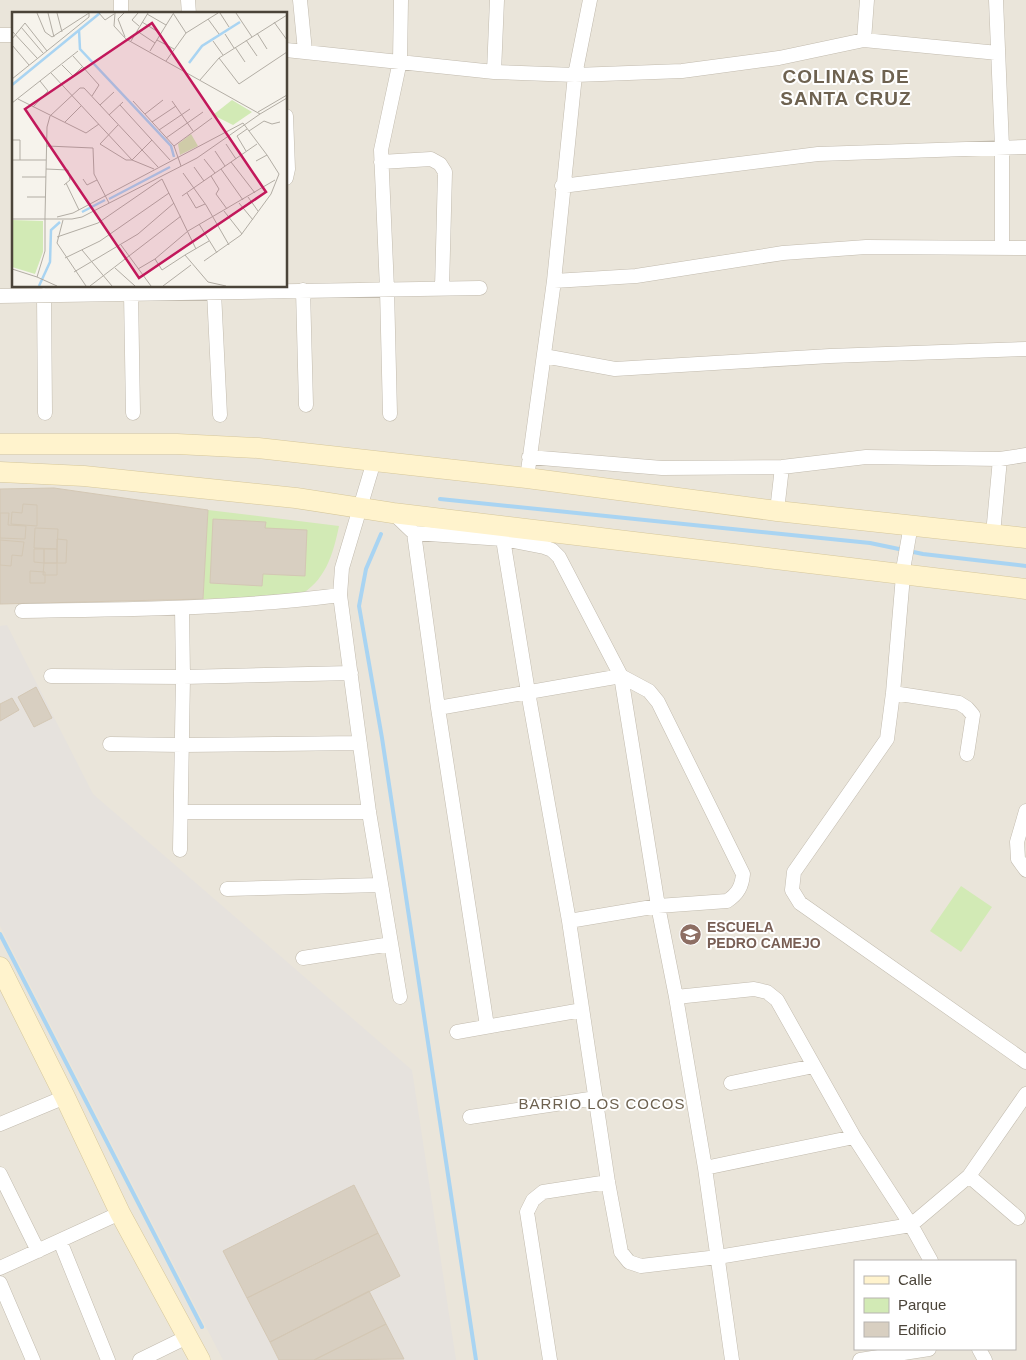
<svg xmlns="http://www.w3.org/2000/svg" width="1026" height="1360" viewBox="0 0 1026 1360" font-family="Arial,sans-serif">
<style>
.residential{fill:#eae5da;fill-rule:evenodd}
.industrial{fill:#e6e2dd}
.green{fill:#d2eab5}
.lines{fill:none;stroke-linecap:round;stroke-linejoin:round}
.stream{stroke:#a9d4f2;stroke-width:4}
.building{fill:#d8cfc1;stroke:#d3c7b4}
.minor-casing{stroke:#c2bbae;stroke-width:15}
.secondary-casing{stroke:#d6c79b;stroke-width:21}
.minor{stroke:#fff;stroke-width:14}
.secondary{stroke:#fff3cd;stroke-width:20}
.labels{text-anchor:middle;dominant-baseline:central;stroke-width:4;stroke-linejoin:round;paint-order:stroke}
.education-label{font-size:14px;font-weight:bold;fill:#785e54;stroke:#fff;text-anchor:start}
.neighbourhood-label{font-size:15px;letter-spacing:1px;fill:#6e6250;stroke:#fff}
.district-label{font-size:19px;font-weight:bold;letter-spacing:1px;fill:#6e6250;stroke:#fff}
.inset-river{fill:none;stroke:#a9d4f2;stroke-width:2.5}
.inset-road{fill:none;stroke:#b2ada4;stroke-width:1}
.view{fill:#c2185b;fill-opacity:0.15;stroke:#c2185b;stroke-width:2.5}
.inset-edge{fill:none;stroke:#4b4439;stroke-width:2.5}
</style>
<rect width="100%" height="100%" fill="#f6f3ec"/>
<!-- residential -->
<path class="residential" d="M 0,0 L 1026,0 L 1026,1360 L 0,1360 ZM 14,14 L 286,14 L 286,286 L 14,286 ZM 855,1261 L 1015,1261 L 1015,1349 L 855,1349 Z"/>
<!-- industrial -->
<path class="industrial" d="M 7,625 L 93,794 L 412,1070 L 456,1360 L 223,1360 L 0,926 L 0,626 Z"/>
<!-- green -->
<path class="green" d="M 208,510 L 339,526 C 333,555 325,582 298,596 L 203,599 Z
M 961,886 L 992,907 L 961,952 L 930,931 Z"/>
<g class="lines">
<!-- stream -->
<path class="stream" d="M 440,499 L 870,543 L 923,554 L 1026,566
M 381,534 L 366,569 L 359,606 L 382,738 L 476,1360
M 0,934 L 202,1327"/>
</g>
<!-- building -->
<path class="building" d="M 54,488 L 208,510 L 203,599 L 0,604 L 0,489 Z
M 23,504 L 37,505 L 37,526 L 11,524 L 12,512 L 22,513 Z
M 0,513 L 9,513 L 8,525 L 26,526 L 25,539 L 0,538 Z
M 213,519 L 266,522 L 265,528 L 307,530 L 305,576 L 263,574 L 262,586 L 210,583 Z
M 35,528 L 58,529 L 57,549 L 34,548 Z
M 57,539 L 67,540 L 66,563 L 57,563 Z
M 0,540 L 24,542 L 22,556 L 12,555 L 11,566 L 0,565 Z
M 34,549 L 44,549 L 44,563 L 34,562 Z
M 44,549 L 57,549 L 57,563 L 44,563 Z
M 44,563 L 57,563 L 57,575 L 43,575 Z
M 30,571 L 45,572 L 45,583 L 30,583 Z
M 36,687 L 52,718 L 34,727 L 18,697 Z
M 12,698 L 19,710 L 0,721 L 0,704 Z
M 354,1185 L 378,1233 L 247,1298 L 223,1251 Z
M 378,1233 L 400,1276 L 270,1342 L 247,1298 Z
M 369,1291 L 386,1324 L 314,1360 L 279,1360 L 270,1342 Z
M 386,1324 L 404,1359 L 314,1360 Z"/>
<g class="lines">
<defs>
<path id="minor" d="M 121,0 L 121,14
M 188,0 L 189,14
M 300,0 L 305,51
M 996,0 L 1002,147 L 1002,248
M 0,35 L 14,35
M 864,40 L 867,0
M 286,50 L 494,72 L 575,75 L 682,71 L 779,58 L 864,40 L 998,53
M 494,72 L 497,0
M 286,116 L 288,169 L 286,178
M 381,162 L 431,159 L 440,164 L 445,172 L 442,288
M 562,186 L 818,154 L 1026,147
M 554,281 L 636,276 L 783,253 L 866,247 L 1026,248
M 303,290 L 306,405
M 214,292 L 220,415
M 131,293 L 133,413
M 44,295 L 45,413
M 0,296 L 480,288
M 544,356 L 615,369 L 830,356 L 1026,349
M 390,414 L 387,289 L 381,150 L 400,61 L 401,0
M 529,457 L 662,468 L 782,467 L 866,457 L 1000,459 L 1026,455
M 374,461 L 342,568 L 340,595 L 369,812 L 400,997
M 527,478 L 554,281 L 575,75 L 590,0
M 777,511 L 782,467
M 393,513 L 414,533 L 503,539 L 544,547 L 552,550 L 559,557 L 621,676 L 658,906 L 676,997 L 705,1168 L 732,1360
M 911,525 L 904,564 L 893,693 L 887,739 L 794,872 L 792,890 L 800,903 L 1026,1062
M 414,533 L 438,708 L 487,1026
M 993,534 L 1000,459
M 503,539 L 528,692 L 569,921 L 608,1182 L 621,1252 L 629,1262 L 641,1266 L 718,1257 L 911,1225 L 969,1176 L 1026,1094
M 22,611 C 128,609 234,609 340,595
M 51,676 L 183,677 L 351,673
M 893,693 L 959,703 L 967,708 L 973,715 L 967,754
M 438,708 L 621,676 L 649,691 L 658,702 L 743,874 C 742,886 738,894 727,901 L 658,906 L 569,921
M 110,744 L 183,745 L 360,743
M 1026,811 L 1017,842 L 1018,859 L 1026,870
M 181,812 L 369,812
M 180,850 L 183,677 L 182,608
M 227,889 L 380,885
M 303,958 L 391,944
M 676,997 L 754,989 L 767,992 L 777,1000 L 854,1137 L 911,1225 L 931,1261
M 457,1032 L 582,1010
M 731,1083 L 814,1066
M 470,1117 L 596,1098
M 0,1124 L 65,1097
M 705,1168 L 854,1137
M 0,1174 L 38,1251
M 969,1176 L 1018,1218
M 60,1241 L 108,1360
M 0,1268 L 120,1213
M 0,1283 L 33,1360
M 979,1349 L 985,1360
M 140,1360 L 187,1337
M 550,1360 L 527,1212 L 533,1200 L 543,1192 L 608,1182
M 860,1360 L 929,1349"/>
<path id="secondary" d="M 0,444 L 177,444 L 258,448 L 527,478 L 777,511 L 1026,538
M 0,472 L 84,476 L 296,498 L 393,513 L 1026,589
M 0,967 L 65,1097 L 120,1213 L 200,1360"/>
</defs>
<!-- minor casing -->
<use href="#minor" class="minor-casing"/>
<!-- secondary casing -->
<use href="#secondary" class="secondary-casing"/>
<!-- minor -->
<use href="#minor" class="minor"/>
<!-- secondary -->
<use href="#secondary" class="secondary"/>
</g>
<!-- icons -->
<defs>
<symbol id="school-disc" viewBox="-11 -11 22 22"><circle r="9.5" fill="#8d6e63" stroke="#fff"/><path d="M0-5L7-2L0 1L-7-2ZM-4 1L0 2.5L4 1V4Q0 6-4 4Z" fill="#fff"/></symbol>
</defs>
<g fill-rule="evenodd">
<use href="#school-disc" x="678" y="922" width="25" height="25"/>
</g>
<g class="labels">
<!-- education labels -->
<g class="education-label">
<text x="707" y="927">ESCUELA<tspan x="707" dy="16">PEDRO CAMEJO</tspan></text>
</g>
<!-- neighbourhood labels -->
<g class="neighbourhood-label">
<text x="602" y="1103">BARRIO LOS COCOS</text>
</g>
<!-- district labels -->
<g class="district-label">
<text x="846" y="76">COLINAS DE<tspan x="846" dy="22">SANTA CRUZ</tspan></text>
</g>
</g>
<!-- overview -->
<g transform="translate(12 12)">
<rect width="275" height="275" fill="#f6f3ec"/>
<path d="M 220,88 L 240,100 L 221,113 L 201,103 ZM 179,122 L 186,134 L 168,143 L 166,132 ZM 0,208 L 31,209 L 31,240 L 23,262 L 0,255 Z" fill="#d2eab5"/>
<path class="inset-river" d="M 67,18 L 68,37 L 159,134 L 162,145M 177,51 L 190,34 L 228,10M 0,73 L 88,1M 97,187 L 158,155M 70,200 L 93,188M 27,274 L 38,250 L 39,218 L 48,210"/>
<path class="inset-road" d="M 25,1 L 33,20 L 40,25 L 77,1M 36,1 L 42,25M 45,1 L 50,20M 87,1 L 93,8 L 102,2M 112,1 L 106,7 L 113,25M 126,1 L 120,8 L 127,14M 161,1 L 174,21M 208,1 L 217,15M 224,1 L 240,25M 135,2 L 154,13M 196,7 L 207,22M 130,10 L 148,21M 262,10 L 275,28M 9,15 L 31,41M 0,19 L 25,46M 125,19 L 143,31M 245,21 L 255,37M 213,22 L 222,36M 0,27 L 13,11 L 35,39M 145,28 L 162,37M 234,28 L 245,44M 119,29 L 136,1M 201,29 L 211,43M 0,33 L 17,53M 223,35 L 233,50M 138,39 L 161,2M 61,44 L 87,73 L 80,84M 207,46 L 227,72 L 275,40M 154,49 L 174,21 L 206,1M 50,53 L 61,64 L 70,55M 39,61 L 120,148 L 142,157M 0,67 L 77,5 L 77,1M 188,68 L 207,46 L 275,3M 6,87 L 74,121 L 87,112M 121,89 L 162,134 L 169,154M 160,89 L 181,119M 0,91 L 66,39M 88,93 L 102,80M 108,93 L 158,148M 21,95 L 36,79 L 28,69M 246,100 L 275,83M 133,102 L 151,88M 248,102 L 275,86M 97,103 L 111,90M 53,110 L 69,94M 140,110 L 164,94M 231,111 L 255,143 L 244,149M 106,113 L 88,132 L 114,148 L 120,148 L 140,128M 147,118 L 178,97M 237,119 L 252,109 L 260,112 L 268,110M 154,126 L 191,100M 0,128 L 8,128 L 8,148M 214,132 L 224,147M 35,134 L 81,136 L 82,162 L 97,191M 162,134 L 200,106M 203,139 L 213,154M 234,139 L 225,124 L 235,117M 192,147 L 203,161M 0,148 L 34,148M 219,150 L 243,181M 182,155 L 192,169M 34,157 L 56,158 L 58,168 L 52,173M 209,157 L 231,188M 171,161 L 194,193 L 217,233M 199,164 L 207,177 L 204,182 L 215,197M 10,165 L 34,165M 71,167 L 75,173 L 85,168M 150,167 L 184,237M 54,171 L 67,198M 175,181 L 184,196 L 193,192M 170,184 L 245,132M 15,185 L 34,185M 236,185 L 246,199M 227,191 L 241,208M 212,199 L 230,222M 33,205 L 35,115 L 38,104 L 68,76 L 72,76 L 146,155M 45,205 L 61,201 L 231,111M 0,207 L 60,207 L 70,205 L 185,146 L 248,102 L 114,27 L 102,14 L 103,1M 51,208 L 45,231 L 74,274M 187,212 L 205,241M 45,225 L 86,211 L 150,167M 197,229 L 173,243 L 196,270 L 214,274M 109,233 L 139,274M 70,238 L 100,274M 53,246 L 88,229 L 157,181M 143,247 L 150,258 L 173,243M 192,249 L 229,223 L 259,182 L 267,162 L 255,143M 103,256 L 123,274M 0,257 L 25,265 L 33,239 L 33,205M 126,257 L 143,247 L 176,219 L 263,168M 62,260 L 126,222 L 162,191M 25,265 L 45,274M 78,274 L 169,204M 151,274 L 179,253"/>
<path class="view" d="M 140,11 L 254,180 L 127,266 L 13,97 Z"/>
<rect width="275" height="275" class="inset-edge"/>
</g>
<!-- legend -->
<rect x="854" y="1260" width="162" height="90" fill="#ffffff" stroke="#b7b4b0"/>
<rect x="864" y="1276" width="25" height="8" fill="#fff3cd" stroke="#b7b4b0"/>
<text x="898" y="1285" font-size="15" fill="#4b4439">Calle</text>
<rect x="864" y="1298" width="25" height="15" fill="#d2eab5" stroke="#b7b4b0"/>
<text x="898" y="1310" font-size="15" fill="#4b4439">Parque</text>
<rect x="864" y="1322" width="25" height="15" fill="#d8cfc1" stroke="#b7b4b0"/>
<text x="898" y="1335" font-size="15" fill="#4b4439">Edificio</text>
</svg>
